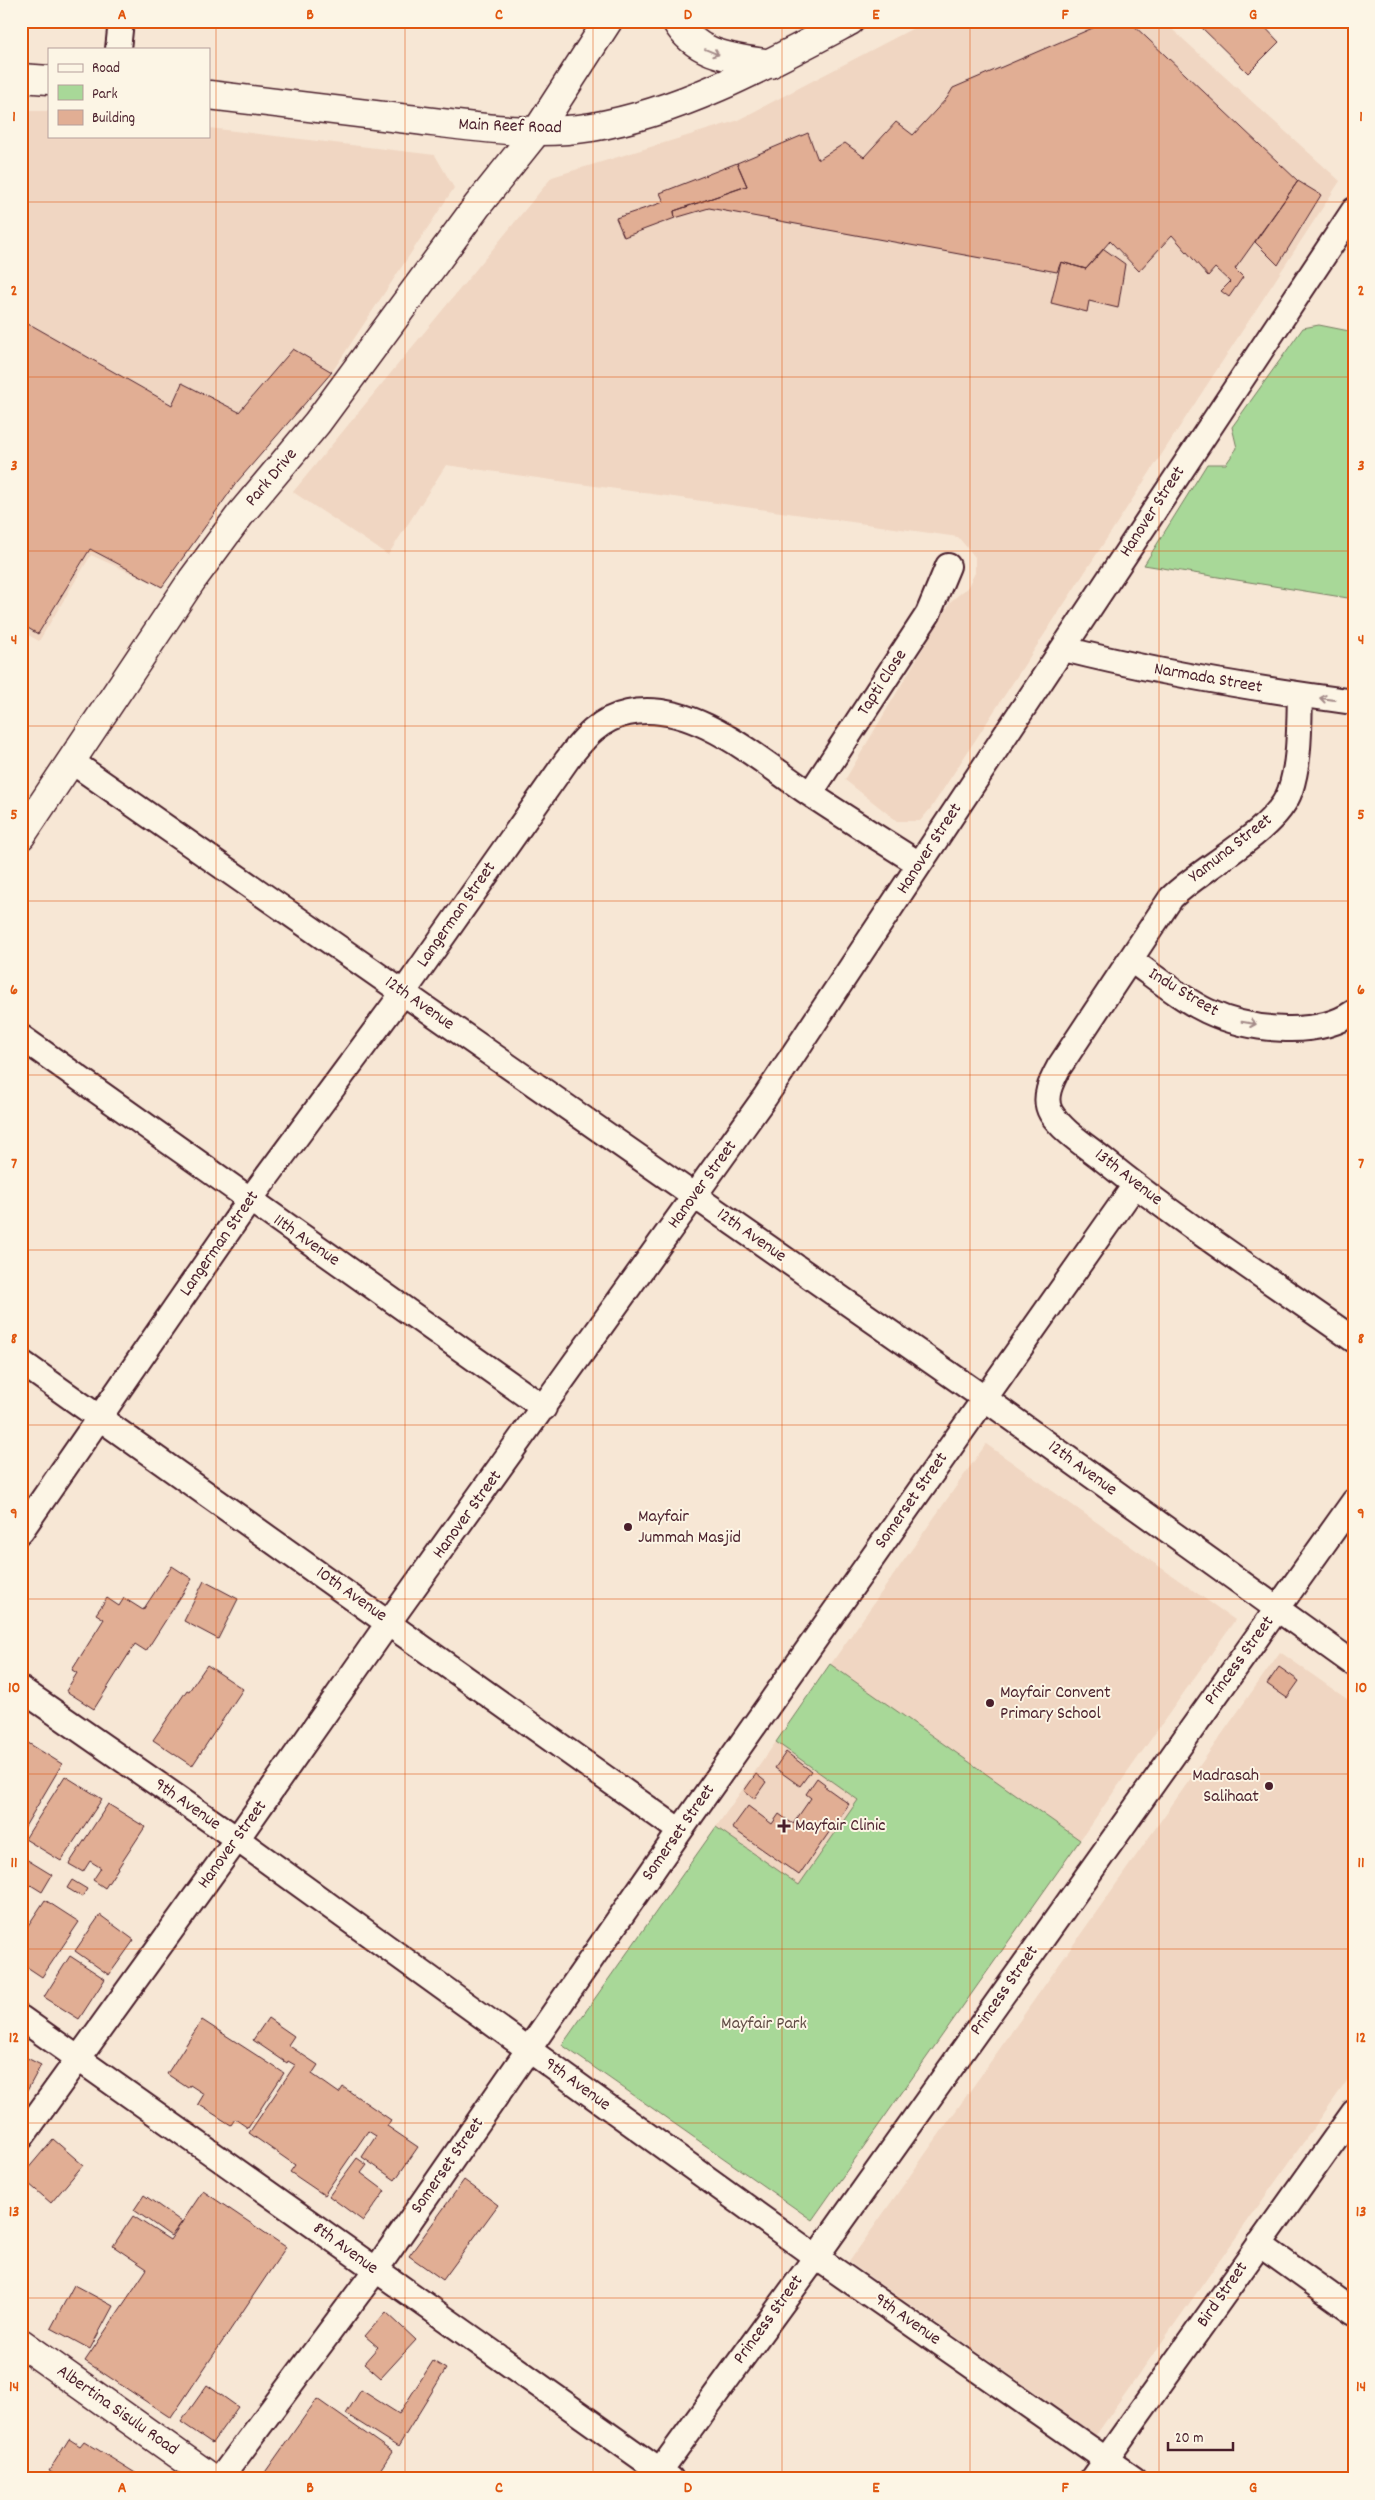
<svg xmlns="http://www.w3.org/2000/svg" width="1375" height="2500" viewBox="0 0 1375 2500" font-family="Dekko,sans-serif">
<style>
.built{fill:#f0d6c2}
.green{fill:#a8d898;stroke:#797c62}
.building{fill:#e1ae94;stroke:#4a1f2b}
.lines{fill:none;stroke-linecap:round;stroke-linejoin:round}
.minor-casing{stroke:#4a1f2b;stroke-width:28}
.tertiary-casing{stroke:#4a1f2b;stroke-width:31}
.primary-casing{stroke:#4a1f2b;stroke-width:31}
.minor{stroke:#fcf5e5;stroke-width:24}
.tertiary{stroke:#fcf5e5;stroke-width:28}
.primary{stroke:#fcf5e5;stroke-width:28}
.oneway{stroke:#a38a88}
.grid{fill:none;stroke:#e0560e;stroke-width:1;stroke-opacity:0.55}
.poi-dot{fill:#4a1f2b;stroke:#fcf5e5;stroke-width:2}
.labels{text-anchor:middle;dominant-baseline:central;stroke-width:4;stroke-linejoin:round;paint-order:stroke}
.street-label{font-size:18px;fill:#4a1f2b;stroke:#fcf5e5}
.poi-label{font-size:18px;fill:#4a1f2b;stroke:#fcf5e5;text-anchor:start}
.park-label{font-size:18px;fill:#624d46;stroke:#fcf5e5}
.neatline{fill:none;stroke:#e0560e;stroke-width:2}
.grid-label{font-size:16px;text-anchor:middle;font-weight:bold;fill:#e0560e}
</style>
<rect width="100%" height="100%" fill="#f7e7d5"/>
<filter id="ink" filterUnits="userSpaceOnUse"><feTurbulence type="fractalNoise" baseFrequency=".02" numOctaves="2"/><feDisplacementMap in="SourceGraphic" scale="10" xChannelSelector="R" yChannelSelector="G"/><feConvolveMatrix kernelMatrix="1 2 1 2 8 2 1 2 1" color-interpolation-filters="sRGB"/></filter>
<g filter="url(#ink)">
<!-- built -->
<path class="built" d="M 927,21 L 1163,21 L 1340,181 L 931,808 L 920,821 L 897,821 L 845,780 L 951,601 L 967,588 L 975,573 L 975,557 L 958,537 L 446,465 L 388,555 L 293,492 L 552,177 L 736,121 Z
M 21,111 L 49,111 L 49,136 L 209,136 L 209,128 L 435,155 L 454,188 L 332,372 L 237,482 L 162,587 L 91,555 L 39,641 L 21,631 Z
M 986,1444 L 1235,1620 L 965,2003 L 716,1827 Z
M 1280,1652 L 1354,1704 L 1354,2071 L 1096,2435 L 849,2262 Z"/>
<!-- green -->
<path class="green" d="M 1319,325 L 1354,332 L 1354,599 L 1144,565 L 1207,464 L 1226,464 L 1237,448 L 1232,427 L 1303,328 Z
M 830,1664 L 1080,1840 L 812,2220 L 562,2045 L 716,1827 L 799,1885 L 858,1800 L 776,1742 Z"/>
<!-- building -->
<path class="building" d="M 1109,21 L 1129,21 L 1298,181 L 1235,269 L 1243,277 L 1229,297 L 1221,291 L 1230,282 L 1215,268 L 1208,276 L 1172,235 L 1139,271 L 1110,241 L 1086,269 L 1061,262 L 1057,272 L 709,208 L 675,218 L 674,211 L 747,186 L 737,163 L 808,133 L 818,160 L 845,143 L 864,157 L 896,122 L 913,135 L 947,98 L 953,88 Z
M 1195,21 L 1263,21 L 1261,23 L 1279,42 L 1248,73 Z
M 737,163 L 747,186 L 674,211 L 675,218 L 624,237 L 616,218 L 664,202 L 660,193 Z
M 1298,181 L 1321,195 L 1278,265 L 1255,242 Z
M 1104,249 L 1125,264 L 1118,308 L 1089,301 L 1087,312 L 1051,303 L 1061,262 L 1086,269 Z
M 21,322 L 33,326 L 172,405 L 182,383 L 239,412 L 293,349 L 332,372 L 237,482 L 162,587 L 90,549 L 38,634 L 21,624 Z
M 172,1566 L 192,1579 L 146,1651 L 135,1644 L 94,1709 L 66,1691 L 77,1673 L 72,1670 L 104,1619 L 96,1614 L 107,1598 L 119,1606 L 124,1598 L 143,1610 Z
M 204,1581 L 238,1599 L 218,1639 L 184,1621 Z
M 207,1665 L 243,1689 L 192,1766 L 153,1740 L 187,1690 L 189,1691 Z
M 1279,1667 L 1299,1681 L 1287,1698 L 1267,1684 Z
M 25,1741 L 62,1764 L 23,1830 L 21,1829 L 21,1747 Z
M 786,1752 L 811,1771 L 800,1786 L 775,1768 Z
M 756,1774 L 766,1782 L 754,1799 L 744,1791 Z
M 65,1776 L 102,1799 L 61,1861 L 25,1839 Z
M 817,1778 L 825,1784 L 824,1786 L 849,1804 L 799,1875 L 732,1828 L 748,1806 L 772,1824 L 779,1814 L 793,1824 L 811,1798 L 806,1794 Z
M 108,1804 L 145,1827 L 105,1888 L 93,1880 L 101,1868 L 90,1861 L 83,1872 L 69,1864 Z
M 21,1856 L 52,1875 L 42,1892 L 21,1879 Z
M 72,1880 L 87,1889 L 82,1897 L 67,1888 Z
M 45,1900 L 79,1922 L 42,1977 L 21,1963 L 21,1936 Z
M 100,1915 L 134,1940 L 109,1975 L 75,1951 Z
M 70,1956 L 105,1979 L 79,2019 L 44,1997 Z
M 268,2018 L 294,2036 L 288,2045 L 318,2065 L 312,2074 L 339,2093 L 343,2087 L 391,2120 L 387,2126 L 418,2147 L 395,2180 L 362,2157 L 376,2136 L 368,2131 L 324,2195 L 290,2172 L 295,2165 L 249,2133 L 295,2065 L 288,2061 L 287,2063 L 253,2040 Z
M 202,2020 L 284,2073 L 248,2128 L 235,2119 L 231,2125 L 198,2104 L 204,2094 L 190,2085 L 188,2088 L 167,2074 Z
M 21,2055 L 41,2065 L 21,2102 Z
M 53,2139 L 83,2165 L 51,2203 L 21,2177 Z
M 357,2158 L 367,2165 L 361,2173 L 385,2191 L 363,2221 L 329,2196 Z
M 464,2180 L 498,2205 L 443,2280 L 409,2256 Z
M 203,2191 L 286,2247 L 171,2418 L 85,2361 L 147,2269 L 113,2246 L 133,2216 L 170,2240 Z
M 144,2195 L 182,2222 L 171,2236 L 134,2210 Z
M 74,2285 L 113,2306 L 90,2349 L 51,2328 Z
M 386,2312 L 416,2340 L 381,2378 L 364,2363 L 378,2347 L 365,2336 Z
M 433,2361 L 446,2369 L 398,2447 L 346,2414 L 361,2390 L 399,2414 Z
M 207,2385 L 238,2407 L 212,2443 L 181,2422 Z
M 317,2399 L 392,2452 L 374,2479 L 261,2478 Z
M 69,2439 L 80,2446 L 84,2441 L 145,2479 L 55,2479 L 57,2476 L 49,2471 Z"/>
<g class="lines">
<defs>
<path id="minor" d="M 118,49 L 121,21
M 1064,649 C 1159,673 1256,689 1354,702
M 1300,695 C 1299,727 1300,761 1290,791 C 1276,831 1202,867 1171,898 L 1059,1067 C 1052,1080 1042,1098 1051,1113 C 1063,1132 1088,1147 1105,1161 C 1184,1225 1271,1281 1354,1340
M 71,761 L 984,1398 L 1354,1664
M 810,794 L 928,614 L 948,566
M 1131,960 C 1155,977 1180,998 1207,1011 C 1247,1030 1316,1039 1354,1012
M 21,1037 L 544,1408
M 21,1362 L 680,1831
M 21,1531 L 249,1201 L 403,993 L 567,760 C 584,738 599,719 628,713 C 693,699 760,761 810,794 C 846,818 883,841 919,864
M 21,1689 L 237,1839 L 816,2257 L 1134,2479
M 21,2018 L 671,2479
M 21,2138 L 237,1839 L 389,1622 L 765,1097 L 1354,210
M 1259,2244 L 1354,2312
M 220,2479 L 375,2271 L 680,1831 L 1135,1185
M 654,2479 L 816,2257 L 1354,1501
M 1092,2479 L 1354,2112"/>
<path id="tertiary" d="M 21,836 L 192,580 L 240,515 L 317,423 L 477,206 L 537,131 L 608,21"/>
<path id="primary" d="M 676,21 C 696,56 734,58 770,64
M 21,78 L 49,80
M 209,95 C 275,103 341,111 408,119 C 468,126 532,137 592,127 C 682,112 771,63 850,21
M 21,2343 L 213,2479"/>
</defs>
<!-- minor casing -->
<use href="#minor" class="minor-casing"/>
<!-- tertiary casing -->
<use href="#tertiary" class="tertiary-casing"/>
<!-- primary casing -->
<use href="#primary" class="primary-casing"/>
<!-- minor -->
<use href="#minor" class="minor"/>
<!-- tertiary -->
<use href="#tertiary" class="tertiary"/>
<!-- primary -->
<use href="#primary" class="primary"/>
</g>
<!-- one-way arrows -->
<defs><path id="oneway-shaft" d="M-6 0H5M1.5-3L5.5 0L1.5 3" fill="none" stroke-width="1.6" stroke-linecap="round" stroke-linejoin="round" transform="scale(1.25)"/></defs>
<g class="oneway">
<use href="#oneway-shaft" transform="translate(712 52) rotate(22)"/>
<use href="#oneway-shaft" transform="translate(1327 699) rotate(-172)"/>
<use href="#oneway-shaft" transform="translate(1249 1023) rotate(9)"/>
</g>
</g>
<!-- grid -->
<path class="grid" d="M 216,21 L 216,2479M 405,21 L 405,2479M 593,21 L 593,2479M 782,21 L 782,2479M 970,21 L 970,2479M 1159,21 L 1159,2479M 21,202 L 1354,202M 21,377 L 1354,377M 21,551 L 1354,551M 21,726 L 1354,726M 21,901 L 1354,901M 21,1075 L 1354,1075M 21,1250 L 1354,1250M 21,1425 L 1354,1425M 21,1599 L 1354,1599M 21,1774 L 1354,1774M 21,1949 L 1354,1949M 21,2123 L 1354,2123M 21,2298 L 1354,2298"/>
<!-- markers -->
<g class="poi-dot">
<circle cx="628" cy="1527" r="5"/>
<circle cx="990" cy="1703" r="5"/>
<circle cx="1269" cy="1786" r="5"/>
<path d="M781.5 1818.5h5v5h5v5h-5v5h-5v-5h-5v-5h5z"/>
</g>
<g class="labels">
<!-- street labels -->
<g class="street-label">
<text transform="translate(510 127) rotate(2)">Main Reef Road</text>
<text transform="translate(272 478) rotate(-50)">Park Drive</text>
<text transform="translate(1153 512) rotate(-57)">Hanover Street</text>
<text transform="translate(1208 679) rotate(10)">Narmada Street</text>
<text transform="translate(883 683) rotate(-57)">Tapti Close</text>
<text transform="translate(930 849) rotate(-57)">Hanover Street</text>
<text transform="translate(1231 849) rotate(-38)">Yamuna Street</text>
<text transform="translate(457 915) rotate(-55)">Langerman Street</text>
<text transform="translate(1183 993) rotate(31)">Indu Street</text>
<text transform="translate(419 1004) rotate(35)">12th Avenue</text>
<text transform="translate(1128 1178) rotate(38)">13th Avenue</text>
<text transform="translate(703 1185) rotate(-54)">Hanover Street</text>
<text transform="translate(751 1236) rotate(35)">12th Avenue</text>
<text transform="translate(306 1241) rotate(35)">11th Avenue</text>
<text transform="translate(220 1244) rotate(-55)">Langerman Street</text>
<text transform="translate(1082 1469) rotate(36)">12th Avenue</text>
<text transform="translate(912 1501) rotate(-55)">Somerset Street</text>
<text transform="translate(468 1515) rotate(-54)">Hanover Street</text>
<text transform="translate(351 1595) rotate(35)">10th Avenue</text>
<text transform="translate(1240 1661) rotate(-54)">Princess Street</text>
<text transform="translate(187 1805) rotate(35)">9th Avenue</text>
<text transform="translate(679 1833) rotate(-55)">Somerset Street</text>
<text transform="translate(233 1845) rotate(-54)">Hanover Street</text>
<text transform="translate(1005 1991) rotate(-55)">Princess Street</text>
<text transform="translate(577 2085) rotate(36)">9th Avenue</text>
<text transform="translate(448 2166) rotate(-55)">Somerset Street</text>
<text transform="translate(345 2249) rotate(36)">8th Avenue</text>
<text transform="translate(1223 2295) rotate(-55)">Bird Street</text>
<text transform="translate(769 2320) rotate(-54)">Princess Street</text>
<text transform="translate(907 2320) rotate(35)">9th Avenue</text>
<text transform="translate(117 2411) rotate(35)">Albertina Sisulu Road</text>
</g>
<!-- poi labels -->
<g class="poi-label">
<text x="638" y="1517">Mayfair<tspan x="638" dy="21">Jummah Masjid</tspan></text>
<text x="1000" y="1693">Mayfair Convent<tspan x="1000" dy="21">Primary School</tspan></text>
<text x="1259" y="1776" text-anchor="end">Madrasah<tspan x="1259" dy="21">Salihaat</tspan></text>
<text x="795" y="1826">Mayfair Clinic</text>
</g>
<!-- park labels -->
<g class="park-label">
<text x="764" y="2024">Mayfair Park</text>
</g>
</g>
<!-- margin -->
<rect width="1375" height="2500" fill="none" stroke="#fcf5e5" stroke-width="55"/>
<!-- legend -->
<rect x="48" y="48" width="162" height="90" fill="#fcf5e5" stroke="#b59f9b"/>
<rect x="58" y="64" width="25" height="8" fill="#fcf5e5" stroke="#b59f9b"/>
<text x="92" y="72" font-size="15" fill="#4a1f2b">Road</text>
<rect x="58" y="85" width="25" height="15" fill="#a8d898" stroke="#b59f9b"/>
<text x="92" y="98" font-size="15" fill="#4a1f2b">Park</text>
<rect x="58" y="110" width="25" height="15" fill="#e1ae94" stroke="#b59f9b"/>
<text x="92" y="122" font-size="15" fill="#4a1f2b">Building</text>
<!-- scale -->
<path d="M1168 2442v8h65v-8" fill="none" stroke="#4a1f2b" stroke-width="2.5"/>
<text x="1175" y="2442" font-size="15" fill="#4a1f2b" stroke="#fcf5e5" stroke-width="4" paint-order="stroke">20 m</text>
<rect x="28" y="28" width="1320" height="2444" class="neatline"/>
<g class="grid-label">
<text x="122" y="19">A</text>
<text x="310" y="19">B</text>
<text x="499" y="19">C</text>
<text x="688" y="19">D</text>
<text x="876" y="19">E</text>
<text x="1065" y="19">F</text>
<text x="1253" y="19">G</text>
<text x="14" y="121">1</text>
<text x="1361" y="121">1</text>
<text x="14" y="295">2</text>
<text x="1361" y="295">2</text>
<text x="14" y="470">3</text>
<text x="1361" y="470">3</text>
<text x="14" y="644">4</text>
<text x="1361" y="644">4</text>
<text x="14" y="819">5</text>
<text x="1361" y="819">5</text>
<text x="14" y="994">6</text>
<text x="1361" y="994">6</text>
<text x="14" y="1168">7</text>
<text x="1361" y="1168">7</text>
<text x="14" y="1343">8</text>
<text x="1361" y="1343">8</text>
<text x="14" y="1518">9</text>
<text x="1361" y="1518">9</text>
<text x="14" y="1692">10</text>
<text x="1361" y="1692">10</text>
<text x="14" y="1867">11</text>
<text x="1361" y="1867">11</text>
<text x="14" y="2042">12</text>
<text x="1361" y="2042">12</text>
<text x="14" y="2216">13</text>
<text x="1361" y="2216">13</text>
<text x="14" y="2391">14</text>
<text x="1361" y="2391">14</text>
<text x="122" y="2492">A</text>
<text x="310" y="2492">B</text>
<text x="499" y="2492">C</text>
<text x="688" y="2492">D</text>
<text x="876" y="2492">E</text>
<text x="1065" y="2492">F</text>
<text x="1253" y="2492">G</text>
</g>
</svg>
